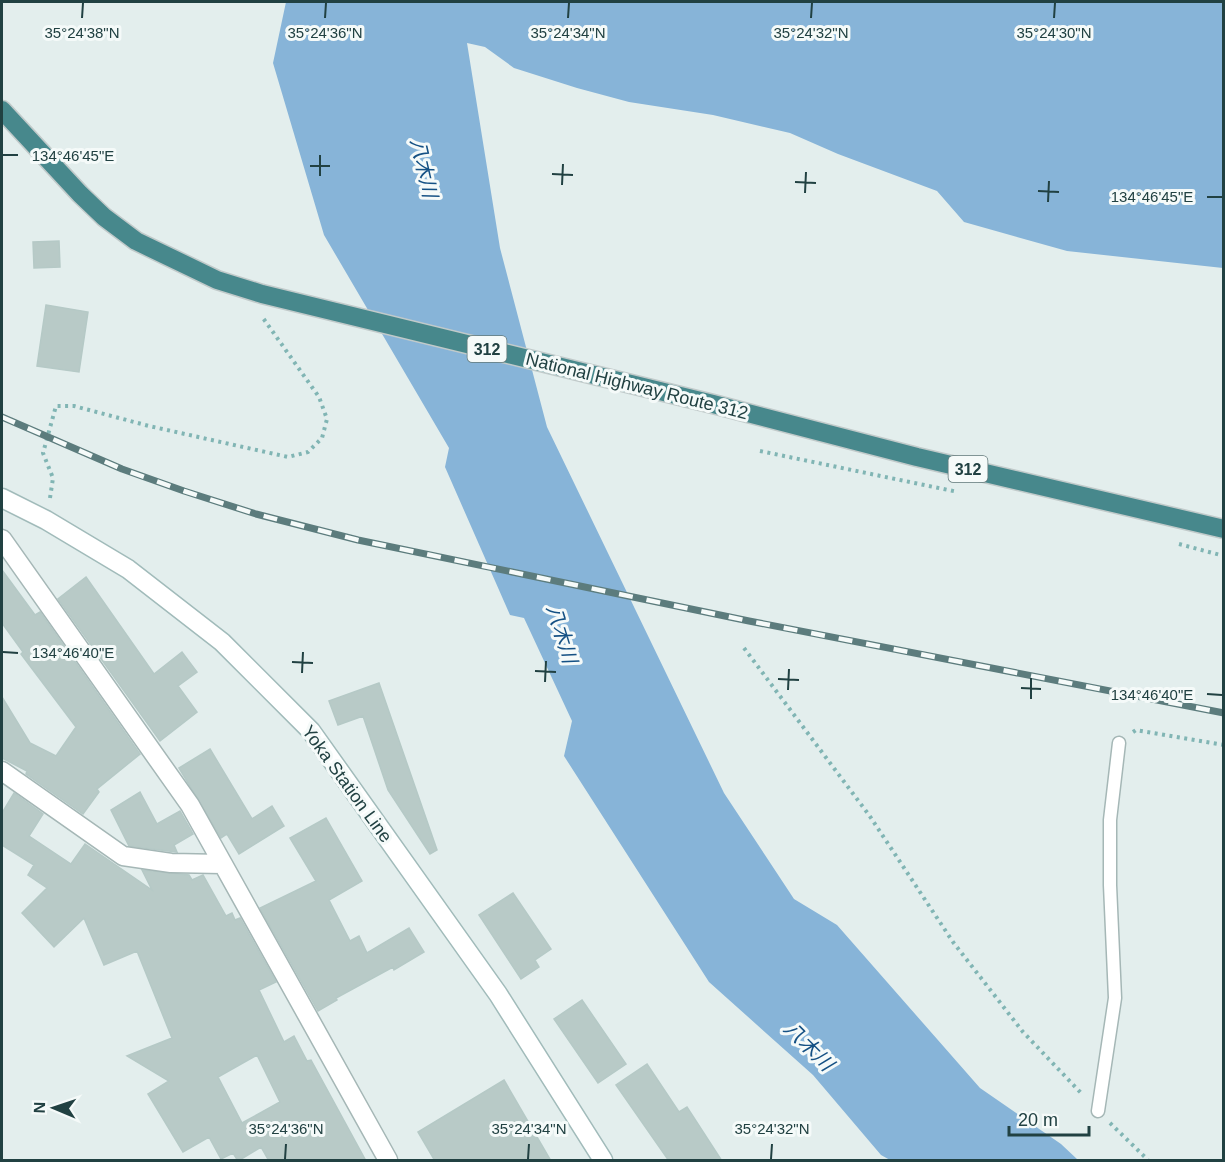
<svg xmlns="http://www.w3.org/2000/svg" width="1225" height="1162" viewBox="0 0 1225 1162" font-family="Helvetica,'Noto Sans JP',sans-serif">
<style>
.water{fill:#87b4d8}
.building{fill:#b8cac7;stroke:#b5c9c6;stroke-width:1.5;fill-rule:evenodd}
.lines{fill:none;stroke-linecap:round;stroke-linejoin:round}
.service-casing{stroke:#a5b7b6;stroke-width:15}
.minor-casing{stroke:#a5b7b6;stroke-width:21}
.secondary-casing{stroke:#a1bbba;stroke-width:21}
.trunk-casing{stroke:#c1caca;stroke-width:21}
.path{stroke:#81b5b4;stroke-width:4;stroke-dasharray:3 4.5;stroke-linecap:butt}
.service{stroke:#fff;stroke-width:12}
.minor{stroke:#fff;stroke-width:18}
.secondary{stroke:#fff;stroke-width:18}
.trunk{stroke:#47888c;stroke-width:18}
.rail-casing{stroke:#5c7c7d;stroke-width:7}
.rail{stroke:#f5faf9;stroke-width:4.5;stroke-dasharray:14;stroke-linecap:butt}
.ticks{fill:none;stroke:#214142;stroke-width:2}
.labels{text-anchor:middle;dominant-baseline:central;stroke-width:6;stroke-linejoin:round;paint-order:stroke}
.shield{fill:#f5faf9;stroke:#617879;stroke-width:1.5}
.shield-label{font-size:16px;font-weight:bold;fill:#214142}
.street-label{font-size:18px;fill:#214142;stroke:#f5faf9}
.water-label{font-size:20px;font-style:italic;fill:#155184;stroke:#f5faf9}
.ticks-label{font-size:15px;text-anchor:middle;fill:#214142;stroke:#f5faf9;stroke-width:6;stroke-linejoin:round;paint-order:stroke}
</style>
<rect width="100%" height="100%" fill="#e3eeed"/>
<!-- water -->
<path class="water" d="M 286,2 L 1223,2 L 1223,268 L 1067,251 L 964,222 L 937,191 L 838,154 L 790,133 L 713,115 L 629,102 L 577,88 L 514,68 L 485,47 L 467,43 L 500,248 L 547,427 L 724,793 L 794,899 L 837,925 L 980,1088 L 1061,1144 L 1078,1160 L 890,1160 L 881,1155 L 813,1075 L 709,982 L 564,756 L 572,721 L 524,618 L 510,615 L 445,467 L 449,448 L 324,235 L 273,63 Z"/>
<!-- building -->
<path class="building" d="M 59,241 L 60,267 L 34,268 L 33,242 Z
M 46,305 L 88,312 L 79,372 L 37,366 Z
M 2,570 L 35,615 L 40,612 L 140,754 L 97,789 L 99,792 L 83,814 L 26,774 L 27,771 L 2,758 L 2,697 L 30,743 L 56,756 L 76,727 L 21,654 L 23,652 L 2,623 Z
M 86,577 L 154,674 L 182,652 L 197,672 L 178,686 L 197,712 L 160,741 L 58,599 Z
M 379,683 L 437,850 L 430,854 L 388,790 L 363,716 L 338,725 L 329,701 Z
M 210,749 L 252,819 L 272,806 L 284,826 L 239,854 L 227,834 L 221,838 L 179,768 Z
M 140,792 L 157,824 L 180,811 L 193,834 L 174,845 L 177,852 L 129,846 L 111,810 Z
M 14,793 L 43,814 L 29,836 L 71,864 L 85,844 L 152,890 L 142,870 L 189,875 L 192,880 L 203,875 L 226,916 L 232,913 L 235,920 L 240,918 L 276,982 L 259,990 L 284,1042 L 294,1036 L 307,1061 L 311,1060 L 366,1161 L 269,1161 L 261,1147 L 238,1161 L 233,1153 L 221,1159 L 209,1137 L 183,1152 L 148,1094 L 169,1081 L 127,1056 L 172,1038 L 137,951 L 104,965 L 84,918 L 54,947 L 22,913 L 47,888 L 28,875 L 34,865 L 2,845 L 2,813 ZM 257,1055 L 280,1102 L 242,1123 L 218,1077 Z
M 326,818 L 362,881 L 329,900 L 350,941 L 359,936 L 367,953 L 409,928 L 424,952 L 394,970 L 393,967 L 336,998 L 337,1000 L 318,1011 L 260,908 L 316,881 L 290,838 Z
M 513,893 L 551,949 L 535,960 L 539,967 L 521,979 L 479,915 Z
M 582,1000 L 626,1064 L 598,1083 L 554,1019 Z
M 647,1064 L 679,1112 L 687,1107 L 722,1161 L 669,1161 L 616,1085 Z
M 504,1080 L 551,1161 L 435,1161 L 418,1132 Z"/>
<g class="lines">
<defs>
<path id="service" d="M 1098,1111 L 1115,998 L 1110,885 L 1110,820 L 1119,743"/>
<path id="minor" d="M 2,539 L 190,805 L 388,1160
M 2,771 L 123,856 L 171,863 L 222,864"/>
<path id="secondary" d="M 2,498 L 46,520 L 128,569 L 222,642 L 311,731 L 498,994 L 603,1160"/>
<path id="trunk" d="M 2,110 L 80,194 L 104,217 L 136,241 L 217,280 L 262,294 L 713,404 L 917,457 L 1224,529"/>
</defs>
<!-- service casing -->
<use href="#service" class="service-casing"/>
<!-- minor casing -->
<use href="#minor" class="minor-casing"/>
<!-- secondary casing -->
<use href="#secondary" class="secondary-casing"/>
<!-- trunk casing -->
<use href="#trunk" class="trunk-casing"/>
<!-- path -->
<path class="path" d="M 760,451 L 958,492
M 50,498 L 53,478 L 43,453 L 56,406 L 74,406 L 149,426 L 288,457 L 308,452 L 322,438 L 327,419 L 319,397 L 263,318
M 1179,544 L 1224,556
M 744,648 L 869,815 L 953,942 L 1023,1032 L 1082,1094
M 1133,732 L 1136,730 L 1224,745
M 1110,1123 L 1148,1160"/>
<!-- service -->
<use href="#service" class="service"/>
<!-- minor -->
<use href="#minor" class="minor"/>
<!-- secondary -->
<use href="#secondary" class="secondary"/>
<!-- trunk -->
<use href="#trunk" class="trunk"/>
<defs>
<path id="rail" d="M 2,417 L 122,469 L 184,491 L 256,514 L 358,540 L 749,621 L 1224,713"/>
</defs>
<!-- rail casing -->
<use href="#rail" class="rail-casing"/>
<!-- rail -->
<use href="#rail" class="rail"/>
</g>
<!-- ticks -->
<path class="ticks" d="M 82,18 L 83,3M 325,18 L 326,3M 568,18 L 569,3M 811,18 L 812,3M 1054,18 L 1055,3M 3,155 L 18,155M 310,166 L 330,166M 552,174 L 573,175M 320,176 L 320,155M 795,182 L 816,183M 562,185 L 563,164M 1038,191 L 1059,192M 805,193 L 806,172M 1207,197 L 1222,197M 1048,202 L 1049,181M 3,652 L 18,653M 292,662 L 313,663M 535,671 L 556,672M 302,673 L 303,652M 778,679 L 799,680M 545,682 L 546,661M 1021,688 L 1041,689M 788,690 L 789,669M 1207,694 L 1222,695M 1031,699 L 1031,678M 285,1159 L 286,1144M 528,1159 L 529,1144M 771,1159 L 772,1144"/>
<g class="labels">
<!-- shield labels -->
<g class="shield">
<rect x="467.5" y="336" width="39" height="26" rx="4.5"/>
<rect x="948.5" y="456" width="39" height="26" rx="4.5"/>
</g>
<g class="shield-label">
<text x="487" y="349">312</text>
<text x="968" y="469">312</text>
</g>
<!-- street labels -->
<g class="street-label">
<text transform="translate(637 386) rotate(14)">National Highway Route 312</text>
<text transform="translate(347 784) rotate(54)">Yoka Station Line</text>
</g>
<!-- water labels -->
<g class="water-label">
<text transform="translate(424 168) rotate(77)">八木川</text>
<text transform="translate(562 634) rotate(73)">八木川</text>
<text transform="translate(809 1046) rotate(45)">八木川</text>
</g>
</g>
<g class="ticks-label">
<text x="82" y="38">35°24'38"N</text>
<text x="325" y="38">35°24'36"N</text>
<text x="568" y="38">35°24'34"N</text>
<text x="811" y="38">35°24'32"N</text>
<text x="1054" y="38">35°24'30"N</text>
<text x="73" y="161">134°46'45"E</text>
<text x="1152" y="202">134°46'45"E</text>
<text x="73" y="658">134°46'40"E</text>
<text x="1152" y="700">134°46'40"E</text>
<text x="286" y="1134">35°24'36"N</text>
<text x="529" y="1134">35°24'34"N</text>
<text x="772" y="1134">35°24'32"N</text>
</g>
<!-- border -->
<rect width="1225" height="1162" fill="none" stroke="#214142" stroke-width="6"/>
<!-- north arrow -->
<g transform="translate(54 1108) rotate(272)" stroke="#f5faf9" stroke-width="4.5" paint-order="stroke">
<path d="M0-4.5L10 22L0 15L-10 22Z" fill="#214142"/>
<text y="-9" font-size="16" font-weight="bold" text-anchor="middle" fill="#214142">N</text>
</g>
<!-- scale -->
<path d="M1009 1126v9h80v-9" fill="none" stroke="#214142" stroke-width="3"/>
<text x="1018" y="1126" font-size="18" fill="#214142" stroke="#f5faf9" stroke-width="4.5" paint-order="stroke">20 m</text>
</svg>
